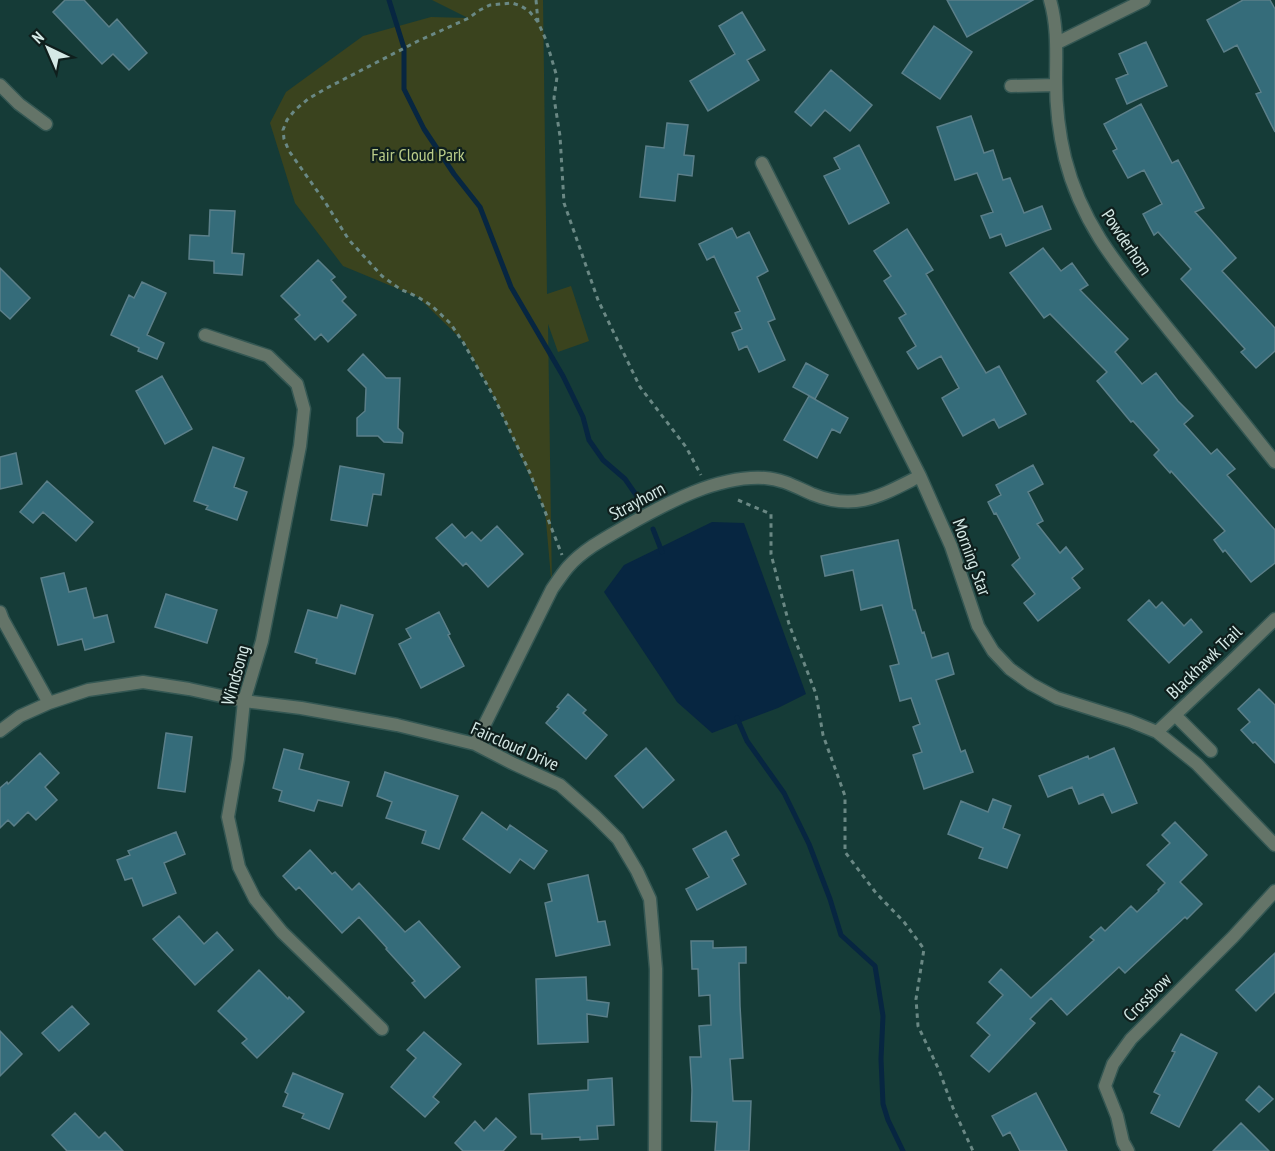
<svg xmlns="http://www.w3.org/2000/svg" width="1275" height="1151" viewBox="0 0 1275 1151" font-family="'PT Sans Narrow',sans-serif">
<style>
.green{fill:#3a431e}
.water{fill:#072641}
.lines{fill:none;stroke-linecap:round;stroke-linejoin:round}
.stream{stroke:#072641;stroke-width:5}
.building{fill:#356c7a;stroke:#5b7f89;stroke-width:1.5}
.street-casing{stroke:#345753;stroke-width:15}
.path{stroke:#6a8884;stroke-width:3;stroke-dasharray:4.5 4.5;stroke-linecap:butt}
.street{stroke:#647468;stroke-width:12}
.labels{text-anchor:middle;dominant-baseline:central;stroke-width:4.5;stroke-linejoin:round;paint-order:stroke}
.park-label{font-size:18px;fill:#b9cb88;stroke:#0f1f1d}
.street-label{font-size:18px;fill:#d5e9e6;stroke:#0f1f1d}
</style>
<rect width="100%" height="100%" fill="#153b37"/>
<!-- green -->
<path class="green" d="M 432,0 L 543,0 L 547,294 L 571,286 L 589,341 L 558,352 L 548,324 L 552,589 L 545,510 L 494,397 L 464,342 L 418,297 L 343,266 L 295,203 L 270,123 L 286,92 L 363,36 L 431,17 L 468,18 Z"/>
<!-- water -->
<path class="water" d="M 712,522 L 744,523 L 806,694 L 778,708 L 712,733 L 677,702 L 604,592 L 624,565 Z"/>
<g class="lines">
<!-- stream -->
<path class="stream" d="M 389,0 L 404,48 L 404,89 L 424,129 L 454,174 L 480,207 L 511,287 L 563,376 L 583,417 L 589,440 L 603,460 L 625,479 L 641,502
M 653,529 L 662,552
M 737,718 L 747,741 L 784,793 L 809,844 L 830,899 L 841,935 L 875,966 L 883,1016 L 881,1059 L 883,1104 L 888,1120 L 903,1151"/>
</g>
<!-- building -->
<path class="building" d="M 65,0 L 84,0 L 109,27 L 117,19 L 147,53 L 129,70 L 113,54 L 102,64 L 53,12 Z
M 947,0 L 1033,0 L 967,37 Z
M 1243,0 L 1270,0 L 1275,9 L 1275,132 L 1256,94 L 1261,92 L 1237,45 L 1224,52 L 1207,20 Z
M 742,12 L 765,50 L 747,60 L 759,80 L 708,111 L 690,81 L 735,54 L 719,26 Z
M 934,26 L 972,52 L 940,99 L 902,73 Z
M 1146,42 L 1167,86 L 1127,104 L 1116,79 L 1128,74 L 1119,54 Z
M 831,70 L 872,105 L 850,131 L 825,110 L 811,126 L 795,112 Z
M 1141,104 L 1172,163 L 1178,160 L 1204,208 L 1195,212 L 1236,258 L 1222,271 L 1275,328 L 1275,351 L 1256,368 L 1241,352 L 1245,349 L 1181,279 L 1191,269 L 1158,232 L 1154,235 L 1143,214 L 1162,204 L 1144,170 L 1128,178 L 1113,151 L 1117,149 L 1104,124 Z
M 971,116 L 984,153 L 993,150 L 1003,180 L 1010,178 L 1024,213 L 1042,206 L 1051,229 L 1006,246 L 1001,234 L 990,238 L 981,216 L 993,212 L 977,173 L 955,180 L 937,127 Z
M 667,123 L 688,125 L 684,155 L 694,156 L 692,176 L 678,174 L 675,201 L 640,197 L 646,146 L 664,148 Z
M 859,145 L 889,203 L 849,224 L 824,176 L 840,169 L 834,158 Z
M 210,210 L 235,211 L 232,253 L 244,254 L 242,275 L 214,273 L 214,261 L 189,259 L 190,235 L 209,236 Z
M 732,228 L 737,238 L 749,232 L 768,271 L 757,277 L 775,319 L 768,322 L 785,360 L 759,372 L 747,346 L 739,350 L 732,333 L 742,329 L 735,313 L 740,311 L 714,256 L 707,260 L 699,244 Z
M 907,229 L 933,270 L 926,274 L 986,373 L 999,366 L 1026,414 L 999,428 L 994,419 L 963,436 L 942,398 L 959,388 L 941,356 L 918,369 L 907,352 L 916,346 L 899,318 L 906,314 L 884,281 L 891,276 L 874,251 Z
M 1043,248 L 1061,271 L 1072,263 L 1088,285 L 1080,290 L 1128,339 L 1115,352 L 1142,384 L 1156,373 L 1178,401 L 1193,416 L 1184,424 L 1211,454 L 1217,449 L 1235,469 L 1227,475 L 1275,530 L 1275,563 L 1251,582 L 1225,550 L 1223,552 L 1214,540 L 1225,531 L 1171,471 L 1170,473 L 1154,455 L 1159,450 L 1133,421 L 1131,422 L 1097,381 L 1107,372 L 1050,314 L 1044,318 L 1010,273 Z
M 318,260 L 335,277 L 331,280 L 346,297 L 342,301 L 356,315 L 328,342 L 321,334 L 315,340 L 295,319 L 300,315 L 281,296 Z
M 0,268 L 30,298 L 10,319 L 0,310 Z
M 142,282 L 166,293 L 147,335 L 164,343 L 157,359 L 138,351 L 139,348 L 111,335 L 129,295 L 134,298 Z
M 363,354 L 386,378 L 400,378 L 398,428 L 403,433 L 402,443 L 384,442 L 378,436 L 357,436 L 357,418 L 365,411 L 366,388 L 348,370 Z
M 806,363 L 828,375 L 815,399 L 793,387 Z
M 162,376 L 192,429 L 165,444 L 136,391 Z
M 809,396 L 848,418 L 840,433 L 832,429 L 817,458 L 784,440 Z
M 213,447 L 244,458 L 234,487 L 247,492 L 237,520 L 206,509 L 208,506 L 194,501 Z
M 16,453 L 22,484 L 0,489 L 0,457 Z
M 1033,465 L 1043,484 L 1028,492 L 1043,521 L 1037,524 L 1060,553 L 1066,547 L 1083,569 L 1072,578 L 1080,588 L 1038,621 L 1024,603 L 1035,594 L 1012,565 L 1020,558 L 996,513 L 994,514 L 988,502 L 1001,495 L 996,485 Z
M 340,466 L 384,474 L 381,495 L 373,494 L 367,526 L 331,520 Z
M 47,481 L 93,522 L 76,541 L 43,512 L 33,523 L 20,512 Z
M 452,524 L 465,538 L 472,532 L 481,541 L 497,526 L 523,554 L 488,587 L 466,563 L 463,566 L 436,538 Z
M 898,540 L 913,610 L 915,610 L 922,633 L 924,632 L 932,658 L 948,653 L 954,674 L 936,680 L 961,752 L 965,750 L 973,772 L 924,789 L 913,755 L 922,752 L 913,727 L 920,724 L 911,698 L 900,701 L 890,666 L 899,664 L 882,605 L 861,610 L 853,570 L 825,576 L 821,556 Z
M 64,573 L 69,592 L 86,588 L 94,618 L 107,615 L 114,642 L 85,650 L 82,639 L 58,645 L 41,578 Z
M 166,594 L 217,610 L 207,643 L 155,627 Z
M 1149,600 L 1156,608 L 1162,602 L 1184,626 L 1191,619 L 1202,632 L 1169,663 L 1128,620 Z
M 341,605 L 373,615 L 355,674 L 316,663 L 317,659 L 295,652 L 308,610 L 337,618 Z
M 439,612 L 450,634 L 448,635 L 464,666 L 421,688 L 399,644 L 411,638 L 406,629 Z
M 1259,689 L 1275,705 L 1275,763 L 1255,742 L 1253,743 L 1241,730 L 1250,722 L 1238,709 Z
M 568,694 L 586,710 L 583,713 L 607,735 L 586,759 L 546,723 L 559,708 L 557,707 Z
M 166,733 L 192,737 L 185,792 L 158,788 Z
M 646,748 L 674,780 L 643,808 L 615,776 Z
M 1114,748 L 1137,803 L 1112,813 L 1103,794 L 1079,804 L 1072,787 L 1048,797 L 1039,776 L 1088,756 L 1089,759 Z
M 284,749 L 303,754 L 299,769 L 349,782 L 342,806 L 318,800 L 314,811 L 279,801 L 282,791 L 273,788 Z
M 40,753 L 59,773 L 45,787 L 57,800 L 36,820 L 28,812 L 14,826 L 8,820 L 0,828 L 0,788 L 7,782 L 8,784 Z
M 385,772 L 458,796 L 439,849 L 422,843 L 426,831 L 386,818 L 392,802 L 377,796 Z
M 993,799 L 1011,806 L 1003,828 L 1020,835 L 1007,868 L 979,858 L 983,848 L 948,834 L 961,801 L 988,812 Z
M 482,812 L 507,830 L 510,825 L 547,851 L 534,869 L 520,859 L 510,873 L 463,839 Z
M 1175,822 L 1207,855 L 1180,882 L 1202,904 L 1187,919 L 1185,917 L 1125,973 L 1119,967 L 1067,1015 L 1051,998 L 1030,1019 L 1035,1023 L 989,1072 L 971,1056 L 990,1035 L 977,1023 L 1003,995 L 989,982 L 1001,969 L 1031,998 L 1094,940 L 1090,937 L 1101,927 L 1105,931 L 1131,906 L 1137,912 L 1159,891 L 1158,890 L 1165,883 L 1147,865 L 1170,843 L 1162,835 Z
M 726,831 L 739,855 L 732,859 L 746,884 L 697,910 L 686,889 L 709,877 L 693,849 Z
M 176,832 L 185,854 L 164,863 L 176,893 L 143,906 L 132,878 L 125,880 L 117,860 L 130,855 L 128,851 Z
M 310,850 L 332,874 L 335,872 L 352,890 L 359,883 L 405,932 L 419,921 L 460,967 L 425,998 L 412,983 L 415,981 L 386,949 L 387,948 L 359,917 L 342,933 L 299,887 L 296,890 L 283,876 Z
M 588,875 L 598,922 L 605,921 L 610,945 L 556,956 L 545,903 L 552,901 L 548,884 Z
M 179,916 L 204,944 L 217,932 L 233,950 L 195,985 L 153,939 Z
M 691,941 L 713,941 L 713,948 L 746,947 L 746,963 L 739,963 L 740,1006 L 743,1058 L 730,1059 L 733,1101 L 751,1101 L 749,1151 L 715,1151 L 717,1122 L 691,1121 L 692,1090 L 690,1057 L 701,1057 L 699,1026 L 711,1025 L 710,995 L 699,996 L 698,969 L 692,969 Z
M 1275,953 L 1275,992 L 1256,1011 L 1236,990 Z
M 259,970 L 288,999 L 289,997 L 304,1012 L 257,1058 L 242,1043 L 247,1039 L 218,1011 Z
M 586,977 L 587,1000 L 609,1003 L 607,1017 L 587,1014 L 588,1042 L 538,1044 L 536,979 Z
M 72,1006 L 89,1024 L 59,1051 L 42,1033 Z
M 0,1031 L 22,1054 L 0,1076 Z
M 424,1032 L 461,1064 L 433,1097 L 439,1102 L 425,1117 L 391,1087 L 416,1058 L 407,1050 Z
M 1181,1034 L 1217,1053 L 1179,1127 L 1151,1113 L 1160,1095 L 1154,1092 L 1175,1052 L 1172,1051 Z
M 293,1073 L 343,1094 L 329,1129 L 302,1118 L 304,1114 L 283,1106 L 288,1094 L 285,1092 Z
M 612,1078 L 614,1125 L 597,1126 L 598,1139 L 580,1140 L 580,1137 L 542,1139 L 542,1134 L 531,1134 L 529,1094 L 588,1090 L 588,1080 Z
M 1259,1086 L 1273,1099 L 1259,1112 L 1246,1100 Z
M 1036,1093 L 1067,1151 L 1020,1151 L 1010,1132 L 1003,1136 L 992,1116 Z
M 75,1113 L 99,1138 L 105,1132 L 123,1151 L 67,1151 L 52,1135 Z
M 496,1118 L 516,1137 L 503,1151 L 463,1151 L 455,1143 L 475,1121 L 484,1131 Z
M 1241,1123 L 1269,1151 L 1213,1151 Z"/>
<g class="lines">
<defs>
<path id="street" d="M 1050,0 C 1058,27 1056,54 1056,81 C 1056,106 1059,133 1065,158 C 1083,230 1125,274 1170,331 C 1205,374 1240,418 1275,462
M 1057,43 L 1144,0
M 0,85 L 19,104 L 46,124
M 1011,86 L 1056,85
M 762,163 L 920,476 L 951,546 L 978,626 L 993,651 L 1010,669 L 1031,684 L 1057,698 L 1130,721 L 1157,732 L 1197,764 L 1275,845
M 205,335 L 268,356 L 297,384 L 304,409 L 300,446 L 262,641 L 244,701 L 238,759 L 228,817 L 239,867 L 255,899 L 282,932 L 382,1029
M 0,612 L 3,620 L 49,703
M 1175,715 L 1211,751
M 0,731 L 20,716 L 49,703 L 88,690 L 143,682 L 189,689 L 244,701 L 301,708 L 397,725 L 475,744 L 514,764 L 560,785 L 595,816 L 618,839 L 637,871 L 650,899 L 656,969 L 655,1151
M 1157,732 L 1229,664 L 1275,619
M 475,744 L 552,589 C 557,582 562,574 568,567 C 584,549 607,537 628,525 C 667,503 718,475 765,478 C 782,479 796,487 812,494 C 856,512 882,495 920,476
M 1128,1151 L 1123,1142 L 1117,1116 L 1105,1086 L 1113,1064 L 1131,1039 L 1233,937 L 1275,891"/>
</defs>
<!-- street casing -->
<use href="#street" class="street-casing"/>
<!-- path -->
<path class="path" d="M 536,0 L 538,22 L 546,40 L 557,77 L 554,98 L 560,136 L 564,203 L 598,300 L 640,387 L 686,447 L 701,475
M 538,22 L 529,11 L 521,6 L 512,3 L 490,5 L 478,11 L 469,18 L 418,41 L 325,89 L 308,99 L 295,110 L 287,120 L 283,130 L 284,139 L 289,151 L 325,202 L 349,240 L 382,276 L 400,289 L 418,297 L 432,306 L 450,323 L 463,342 L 494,397 L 530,473 L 562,555
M 738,500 L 771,514 L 771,554 L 789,624 L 816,694 L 823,735 L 845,796 L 845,852 L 876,893 L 904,922 L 924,949 L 916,999 L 918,1026 L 939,1070 L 953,1108 L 973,1151"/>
<!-- street -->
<use href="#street" class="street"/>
</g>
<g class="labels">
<!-- park labels -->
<g class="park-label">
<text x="418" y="154">Fair Cloud Park</text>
</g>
<!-- street labels -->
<g class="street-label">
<text transform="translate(1127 242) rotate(56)">Powderhorn</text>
<text transform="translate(637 501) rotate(-28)">Strayhorn</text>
<text transform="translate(972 557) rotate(70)">Morning Star</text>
<text transform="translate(1204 662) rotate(-44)">Blackhawk Trail</text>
<text transform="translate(235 675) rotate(-75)">Windsong</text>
<text transform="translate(515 746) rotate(24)">Faircloud Drive</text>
<text transform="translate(1147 997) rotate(-45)">Crossbow</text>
</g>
</g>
<!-- north arrow -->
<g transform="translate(48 48) rotate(316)" stroke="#0f1f1d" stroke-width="4.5" paint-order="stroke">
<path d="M0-4.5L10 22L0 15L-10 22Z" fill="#d5e9e6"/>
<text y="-9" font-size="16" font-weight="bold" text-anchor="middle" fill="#d5e9e6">N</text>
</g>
</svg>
